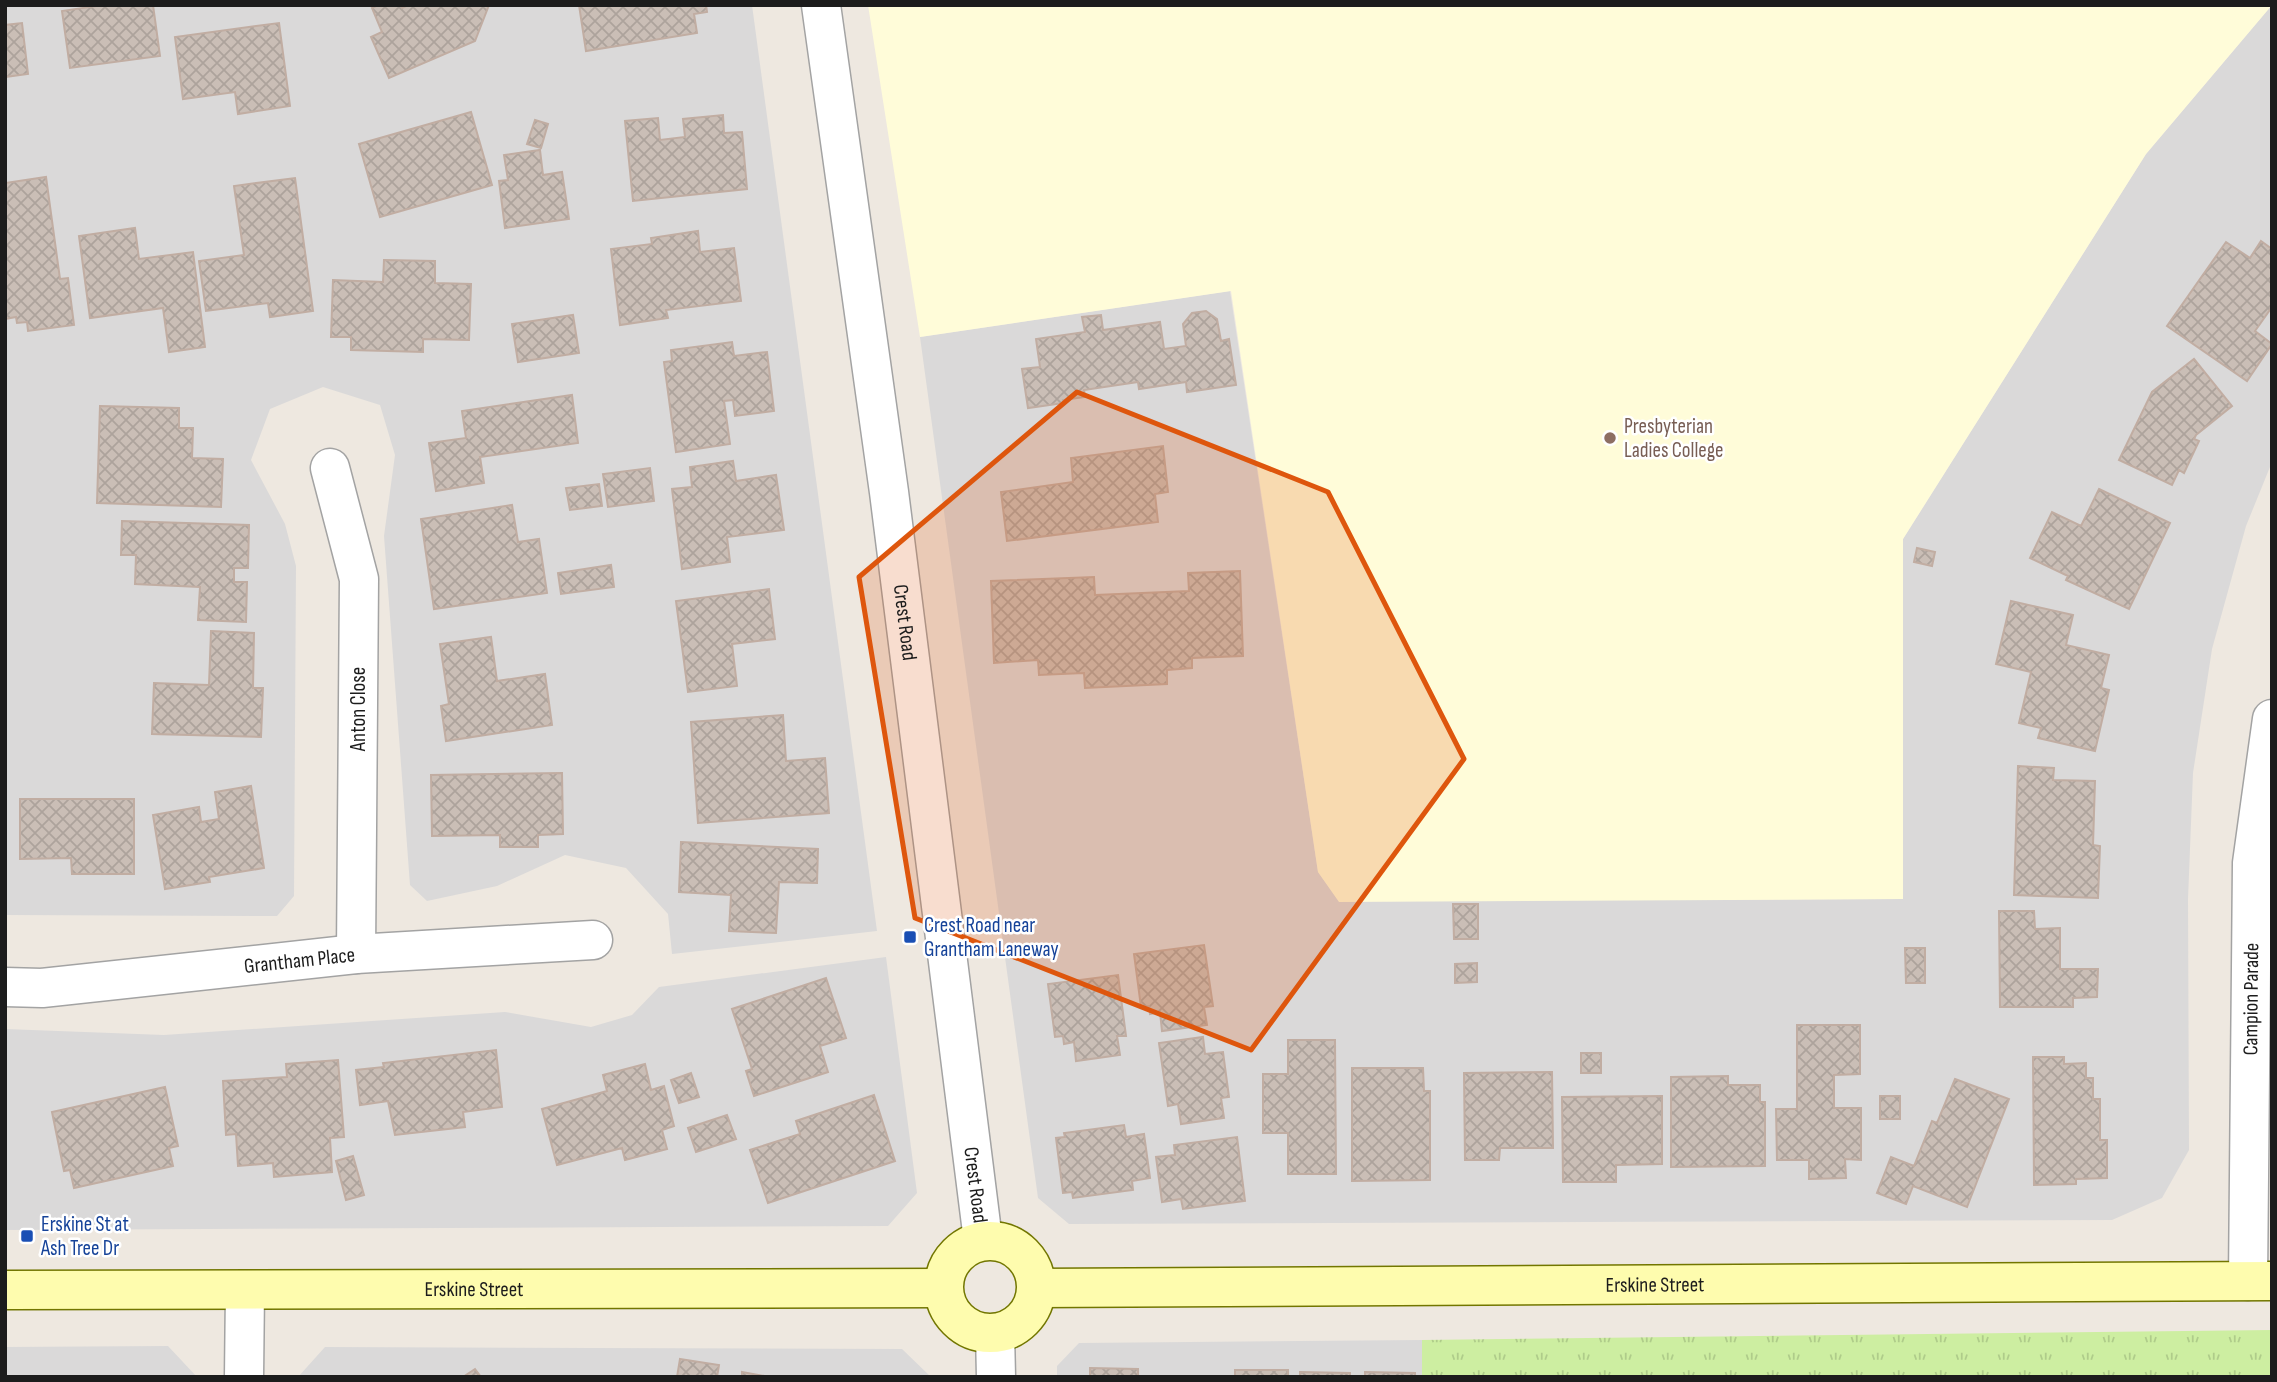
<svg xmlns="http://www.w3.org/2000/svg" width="2277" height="1382" viewBox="0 0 2277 1382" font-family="'Sofia Sans Condensed',sans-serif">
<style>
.residential{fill:#dad9d9}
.education{fill:#fffcd9}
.grass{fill:url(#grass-tufts)}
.building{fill:url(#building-cross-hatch);stroke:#c1ada2;stroke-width:2}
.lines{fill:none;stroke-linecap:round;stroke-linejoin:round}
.street-casing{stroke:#a3a3a3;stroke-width:41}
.secondary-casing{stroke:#727600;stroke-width:41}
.street{stroke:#fff;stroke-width:38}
.secondary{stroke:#fefcae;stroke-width:38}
.marked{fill:#de560d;fill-opacity:0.2;stroke:#de560d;stroke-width:5;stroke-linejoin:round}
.education-dot{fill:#8d6e63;stroke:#fff;stroke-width:2.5}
.transit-dot{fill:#1a4fb4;stroke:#fff;stroke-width:2.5}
.labels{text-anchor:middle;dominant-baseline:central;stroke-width:5;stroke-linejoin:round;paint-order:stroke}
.education-label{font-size:21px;fill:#785e54;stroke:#fff;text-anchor:start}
.street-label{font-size:21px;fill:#1c1c1c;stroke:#fff}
.transit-label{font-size:21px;fill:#164399;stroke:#fff;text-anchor:start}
</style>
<defs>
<pattern id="grass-tufts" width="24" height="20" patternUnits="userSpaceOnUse" patternTransform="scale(1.75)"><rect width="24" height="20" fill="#cdeea1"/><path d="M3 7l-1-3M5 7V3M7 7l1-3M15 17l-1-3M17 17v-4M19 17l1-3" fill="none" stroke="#afcc8a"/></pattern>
<pattern id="building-cross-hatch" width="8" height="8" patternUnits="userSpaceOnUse" patternTransform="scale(1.75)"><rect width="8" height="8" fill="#cabeb6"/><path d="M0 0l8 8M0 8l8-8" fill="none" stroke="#ada39c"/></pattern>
</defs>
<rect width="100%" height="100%" fill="#eee8e0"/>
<!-- residential -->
<path class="residential" d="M 5,5 L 752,5 L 877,931 L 672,954 L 668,914 L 626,868 L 565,855 L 497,886 L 427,901 L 410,885 L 384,536 L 395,455 L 380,405 L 323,387 L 270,409 L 251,460 L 285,524 L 296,566 L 294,896 L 277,916 L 5,915 Z
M 2272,5 L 2272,462 L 2246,526 L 2212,649 L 2193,773 L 2188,899 L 2189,1150 L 2162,1198 L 2112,1220 L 1069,1224 L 1038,1198 L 920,337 L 1230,291 L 1318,872 L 1339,901 L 1902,899 L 1903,539 L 2146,154 Z
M 886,957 L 917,1193 L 888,1226 L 5,1230 L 5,1029 L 164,1035 L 505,1012 L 591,1027 L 632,1015 L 659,987 Z
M 1422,1340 L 1422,1377 L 1057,1377 L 1057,1366 L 1079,1343 Z
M 168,1346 L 197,1377 L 5,1377 L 5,1347 Z
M 325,1347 L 902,1349 L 931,1377 L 298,1377 Z"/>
<!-- education -->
<path class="education" d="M 868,5 L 2272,5 L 2146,154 L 1903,539 L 1903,899 L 1339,902 L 1318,872 L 1231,291 L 920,337 Z"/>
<!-- grass -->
<path class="grass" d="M 2272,1330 L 2272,1377 L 1422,1377 L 1422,1340 Z"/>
<!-- building -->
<path class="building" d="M 103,5 L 153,5 L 160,56 L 70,68 L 62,11 Z
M 378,5 L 401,5 L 402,8 L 408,5 L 489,5 L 475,41 L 389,78 L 371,37 L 382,32 L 372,8 Z
M 579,5 L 706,5 L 707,12 L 694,14 L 697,33 L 586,51 Z
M 22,23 L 28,74 L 5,77 L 5,25 Z
M 279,23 L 290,106 L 238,114 L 235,92 L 183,99 L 175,37 Z
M 471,112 L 492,185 L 380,217 L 359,144 Z
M 723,115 L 724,133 L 742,132 L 747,189 L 633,201 L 625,121 L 658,118 L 660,140 L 685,137 L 683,119 Z
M 535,120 L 548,124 L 541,148 L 527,144 Z
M 540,150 L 543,175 L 562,172 L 569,219 L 505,228 L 499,181 L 508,180 L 504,155 Z
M 46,177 L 60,279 L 68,278 L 74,325 L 28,331 L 27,322 L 17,323 L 16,317 L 5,319 L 5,183 Z
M 295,178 L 313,311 L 270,317 L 268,303 L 206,311 L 199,261 L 244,255 L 234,186 Z
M 135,228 L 139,259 L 193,252 L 205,347 L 169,352 L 163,308 L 90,318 L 79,236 Z
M 698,231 L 700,252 L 734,248 L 741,301 L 666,310 L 668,318 L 620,325 L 611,249 L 652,244 L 651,238 Z
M 2261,241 L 2272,249 L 2272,307 L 2255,331 L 2272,344 L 2247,381 L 2167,326 L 2226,242 L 2250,258 Z
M 384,260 L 435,261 L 435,283 L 471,284 L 469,340 L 423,339 L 423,352 L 351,350 L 351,337 L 331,337 L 333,280 L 383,282 Z
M 1206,311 L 1217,319 L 1221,341 L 1229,339 L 1236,385 L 1187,392 L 1186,382 L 1139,389 L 1138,382 L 1084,390 L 1085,397 L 1063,400 L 1064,403 L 1028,408 L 1022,369 L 1040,367 L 1036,339 L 1085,332 L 1082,317 L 1101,315 L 1103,330 L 1160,322 L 1164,349 L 1186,346 L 1183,324 L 1192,313 Z
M 573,315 L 579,353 L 518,362 L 512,324 Z
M 732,342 L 734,356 L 767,352 L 774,411 L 735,416 L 733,400 L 724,401 L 730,444 L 676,452 L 664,362 L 672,361 L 671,350 Z
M 2194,359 L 2232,406 L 2196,435 L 2194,439 L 2199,441 L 2184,473 L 2179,470 L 2172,485 L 2119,460 L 2152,392 Z
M 572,395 L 578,443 L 480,457 L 484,483 L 436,491 L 429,443 L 466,438 L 462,411 Z
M 100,406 L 179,408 L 179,428 L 193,428 L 192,458 L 223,459 L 221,507 L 97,503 Z
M 1163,446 L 1168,492 L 1155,494 L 1158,522 L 1007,541 L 1001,492 L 1073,482 L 1071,458 Z
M 733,461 L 736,481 L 776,475 L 784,530 L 727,537 L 730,562 L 682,569 L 672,489 L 692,487 L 690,467 Z
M 650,468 L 654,501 L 608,507 L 603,474 Z
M 599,484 L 602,506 L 570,510 L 566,488 Z
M 2099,489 L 2170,523 L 2129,609 L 2066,580 L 2068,576 L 2030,558 L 2052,512 L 2081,526 Z
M 512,505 L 518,542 L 539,539 L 547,593 L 434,609 L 421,519 Z
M 122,521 L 249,525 L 248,568 L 234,568 L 234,582 L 247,582 L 246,622 L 198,620 L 200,587 L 135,584 L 136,555 L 121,555 Z
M 1917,548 L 1935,552 L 1932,566 L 1914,562 Z
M 611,565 L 614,587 L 561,594 L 558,573 Z
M 1240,571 L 1243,656 L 1192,658 L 1192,668 L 1167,670 L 1167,684 L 1085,688 L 1084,673 L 1039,675 L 1038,660 L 994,663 L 991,581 L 1094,577 L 1095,595 L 1189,591 L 1188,573 Z
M 769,589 L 775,639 L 732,644 L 737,686 L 688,692 L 676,601 Z
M 2011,601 L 2073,615 L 2066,645 L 2109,655 L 2101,688 L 2109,690 L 2095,751 L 2038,738 L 2041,728 L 2019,723 L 2031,672 L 1996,664 Z
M 211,631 L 254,633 L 253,688 L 263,688 L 261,737 L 152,734 L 154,683 L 209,685 Z
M 491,637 L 497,681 L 545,674 L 552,725 L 446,741 L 441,706 L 449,704 L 440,644 Z
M 783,715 L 786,761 L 825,758 L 829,813 L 698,823 L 691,722 Z
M 2018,766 L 2054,768 L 2053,780 L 2095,781 L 2093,845 L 2100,846 L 2098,898 L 2014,895 Z
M 562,773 L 563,834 L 538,835 L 538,847 L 500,847 L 500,835 L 432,836 L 431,775 Z
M 251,786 L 264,868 L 209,877 L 210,882 L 165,889 L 153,815 L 199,807 L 201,822 L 219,819 L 215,792 Z
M 20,799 L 134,799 L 134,874 L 72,874 L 71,858 L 20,859 Z
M 681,842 L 818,849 L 817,883 L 779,882 L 776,933 L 729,931 L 731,895 L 679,892 Z
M 1453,904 L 1478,904 L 1478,939 L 1454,939 Z
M 1999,911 L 2034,911 L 2035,929 L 2060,928 L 2060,969 L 2098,969 L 2097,997 L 2073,998 L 2073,1007 L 2000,1007 Z
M 1204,945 L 1213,1006 L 1204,1007 L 1207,1025 L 1162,1031 L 1160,1012 L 1150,1014 L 1149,1006 L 1141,1007 L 1134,954 Z
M 1905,948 L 1925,948 L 1925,983 L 1906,983 Z
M 1477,963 L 1477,982 L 1455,983 L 1455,964 Z
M 1118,975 L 1126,1036 L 1117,1036 L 1120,1055 L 1076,1061 L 1074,1042 L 1064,1044 L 1063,1036 L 1055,1037 L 1048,984 Z
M 826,978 L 846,1038 L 820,1046 L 828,1072 L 754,1096 L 746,1071 L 752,1069 L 732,1009 Z
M 1797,1025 L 1860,1025 L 1860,1074 L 1834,1075 L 1834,1108 L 1861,1108 L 1861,1160 L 1845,1159 L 1846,1178 L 1809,1179 L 1809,1160 L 1777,1160 L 1776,1109 L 1797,1109 Z
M 1203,1037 L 1205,1054 L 1223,1052 L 1229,1097 L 1221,1098 L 1224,1118 L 1181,1124 L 1178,1104 L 1168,1106 L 1159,1043 Z
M 1288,1040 L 1335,1040 L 1336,1174 L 1288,1174 L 1288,1133 L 1263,1133 L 1263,1074 L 1288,1074 Z
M 496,1050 L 502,1107 L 463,1112 L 465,1127 L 395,1135 L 388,1101 L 360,1105 L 356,1070 L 384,1067 L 383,1063 Z
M 1581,1053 L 1601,1053 L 1601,1073 L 1581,1073 Z
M 2033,1057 L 2064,1057 L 2064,1064 L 2086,1063 L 2086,1078 L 2093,1078 L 2093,1099 L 2100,1099 L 2100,1140 L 2107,1140 L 2107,1178 L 2076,1179 L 2076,1184 L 2034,1185 Z
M 338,1060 L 344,1137 L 330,1138 L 332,1172 L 274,1177 L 273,1163 L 238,1166 L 236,1134 L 226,1135 L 223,1081 L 287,1077 L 286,1064 Z
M 645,1064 L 651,1090 L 664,1086 L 674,1126 L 662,1130 L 667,1149 L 625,1160 L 622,1148 L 557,1165 L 542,1109 L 607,1091 L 603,1075 Z
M 1352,1068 L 1423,1068 L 1424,1091 L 1430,1091 L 1430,1180 L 1352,1181 Z
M 1552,1072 L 1553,1148 L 1500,1148 L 1499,1160 L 1465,1160 L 1464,1073 Z
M 691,1073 L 699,1097 L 679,1103 L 671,1080 Z
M 1728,1076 L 1728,1085 L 1760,1085 L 1760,1102 L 1765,1102 L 1765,1166 L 1671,1167 L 1671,1077 Z
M 1955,1079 L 2009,1099 L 1967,1207 L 1913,1186 L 1906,1204 L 1877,1193 L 1891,1157 L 1914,1166 L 1932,1121 L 1937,1123 Z
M 165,1087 L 178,1146 L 169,1148 L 173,1166 L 74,1188 L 70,1170 L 64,1171 L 52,1112 Z
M 874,1095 L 895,1161 L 768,1203 L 750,1150 L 800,1134 L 796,1121 Z
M 1662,1096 L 1662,1164 L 1616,1165 L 1616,1182 L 1563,1182 L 1562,1097 Z
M 1880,1096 L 1900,1096 L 1900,1119 L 1880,1119 Z
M 727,1115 L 736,1139 L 696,1152 L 688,1128 Z
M 1124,1125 L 1126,1137 L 1144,1134 L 1150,1178 L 1132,1181 L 1133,1190 L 1073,1198 L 1072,1192 L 1063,1193 L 1056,1138 L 1065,1137 L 1064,1133 Z
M 1237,1137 L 1245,1201 L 1183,1209 L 1181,1199 L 1162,1202 L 1156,1157 L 1175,1155 L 1174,1145 Z
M 353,1156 L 364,1195 L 346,1200 L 336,1161 Z
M 680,1359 L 719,1365 L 717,1377 L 677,1377 Z
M 1090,1368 L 1138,1369 L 1138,1377 L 1090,1377 Z
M 475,1369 L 481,1377 L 463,1377 Z
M 1235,1370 L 1288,1370 L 1288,1377 L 1235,1377 Z
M 742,1372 L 770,1377 L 742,1377 Z
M 1300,1372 L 1350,1373 L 1350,1377 L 1300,1377 Z
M 1365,1372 L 1415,1373 L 1415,1377 L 1365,1377 Z"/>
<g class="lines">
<defs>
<g id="street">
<path id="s1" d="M 821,5 L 889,492 L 983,1240"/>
<path d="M 330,468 L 359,579 L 356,954"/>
<path id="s2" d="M 5,987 L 42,988 L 356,954 L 593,940"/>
<path id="s3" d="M 2248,1281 L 2252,863 L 2272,719"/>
<path d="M 995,1333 L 996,1377"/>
<path d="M 244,1377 L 245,1290"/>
</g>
<g id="secondary">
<circle cx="990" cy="1287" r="46"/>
<path id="s4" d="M 1037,1288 L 2272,1281"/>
<path id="s5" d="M 5,1290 L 943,1288"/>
</g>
</defs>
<!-- street casing -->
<use href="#street" class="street-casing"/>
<!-- secondary casing -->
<use href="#secondary" class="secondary-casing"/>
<!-- street -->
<use href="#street" class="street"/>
<!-- secondary -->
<use href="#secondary" class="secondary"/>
</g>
<!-- marked area -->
<path class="marked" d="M 1077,392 L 1328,492 L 1464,759 L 1251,1050 L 915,918 L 859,577 Z"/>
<!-- markers -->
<circle class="education-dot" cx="1610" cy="438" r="7"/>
<g class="transit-dot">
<rect x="903" y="930" width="14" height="14" rx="3.5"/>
<rect x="20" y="1229" width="14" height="14" rx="3.5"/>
</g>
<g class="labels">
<!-- education labels -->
<g class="education-label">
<text x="1624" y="426">Presbyterian<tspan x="1624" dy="24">Ladies College</tspan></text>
</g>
<!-- street labels -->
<g class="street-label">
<text stroke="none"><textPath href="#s1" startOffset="623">Crest Road</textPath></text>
<text transform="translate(358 709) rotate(-90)">Anton Close</text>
<text stroke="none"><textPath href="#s2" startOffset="296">Grantham Place</textPath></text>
<text stroke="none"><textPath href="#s3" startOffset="282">Campion Parade</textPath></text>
<text stroke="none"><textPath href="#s1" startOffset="1190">Crest Road</textPath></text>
<text stroke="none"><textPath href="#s4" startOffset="618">Erskine Street</textPath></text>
<text stroke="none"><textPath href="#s5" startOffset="469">Erskine Street</textPath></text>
</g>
<!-- transit labels -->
<g class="transit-label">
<text x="924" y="925">Crest Road near<tspan x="924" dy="24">Grantham Laneway</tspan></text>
<text x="41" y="1224">Erskine St at<tspan x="41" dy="24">Ash Tree Dr</tspan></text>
</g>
</g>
<!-- border -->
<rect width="2277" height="1382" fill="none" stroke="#1c1c1c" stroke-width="14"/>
</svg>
